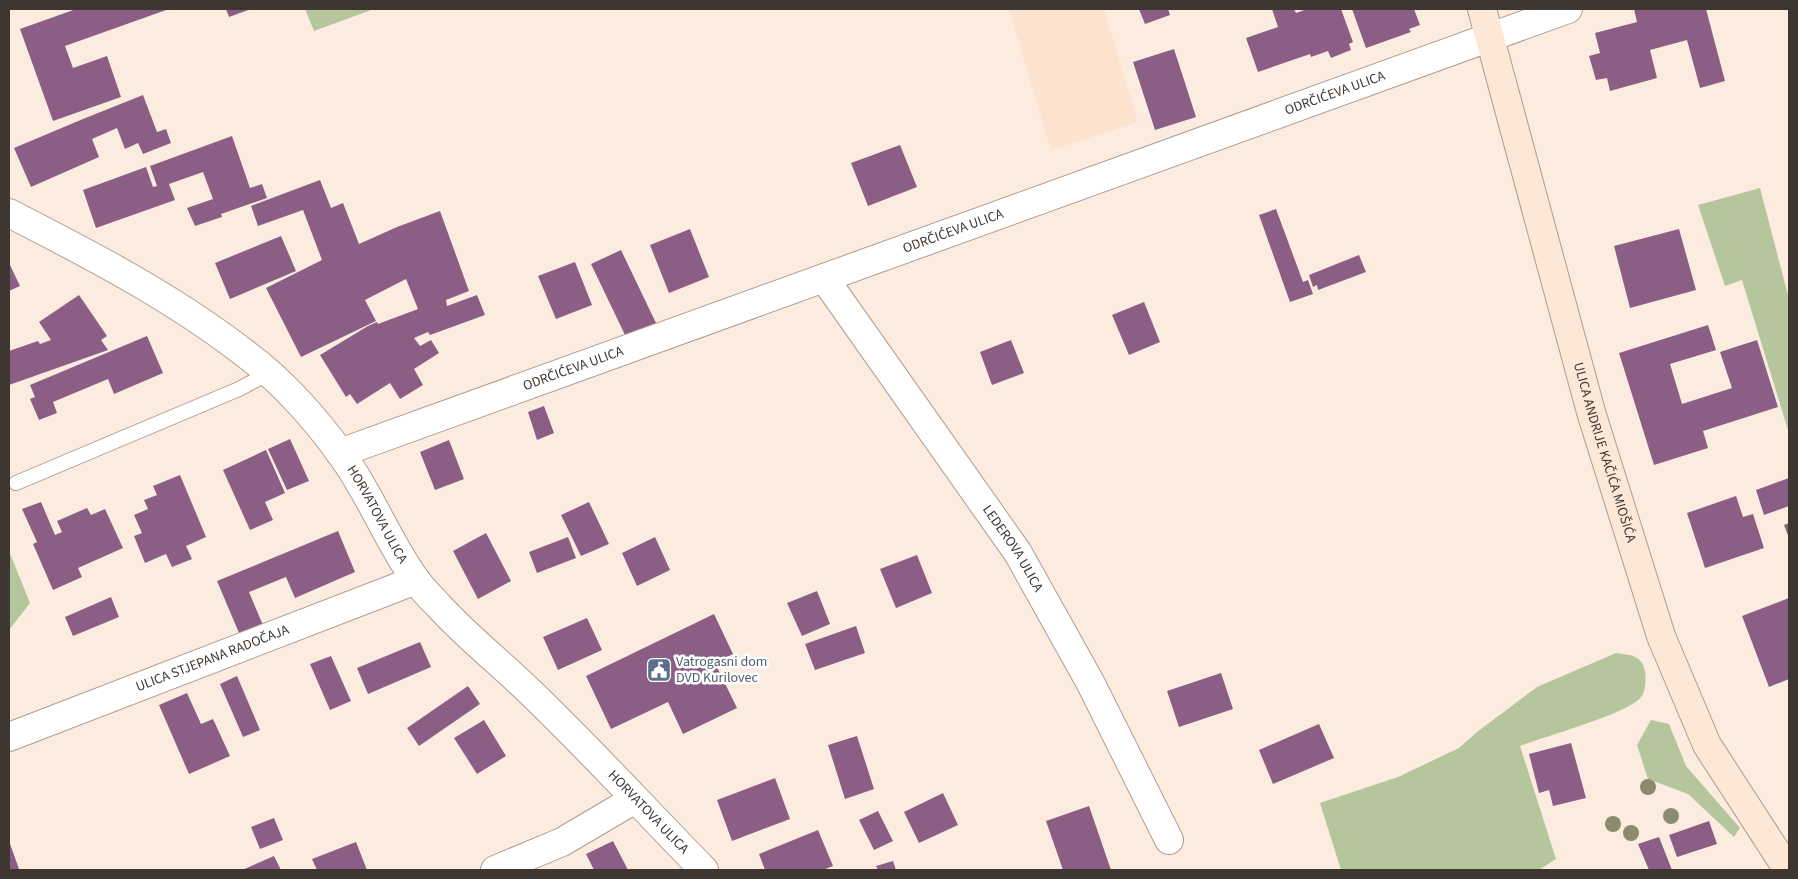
<svg xmlns="http://www.w3.org/2000/svg" width="1798" height="879" viewBox="0 0 1798 879" font-family="'Source Sans 3',sans-serif">
<style>
.built{fill:#fde2cd}
.green{fill:#b5c59c}
.building{fill:#8b5f85}
.lines{fill:none;stroke-linecap:round;stroke-linejoin:round}
.lane-casing{stroke:#b09c8e;stroke-width:16}
.street-casing{stroke:#b09c8e;stroke-width:30}
.secondary-casing{stroke:#b09c8e;stroke-width:30}
.lane{stroke:#fff;stroke-width:14}
.street{stroke:#fff;stroke-width:28}
.secondary{stroke:#fde8d8;stroke-width:28}
.tree{fill:#8b8b6f}
.labels{text-anchor:middle;dominant-baseline:central;stroke-width:5;stroke-linejoin:round;paint-order:stroke}
.street-label{font-size:14px;fill:#3e3631;stroke:#fff}
.service-label{font-size:14px;fill:#4e5e75;stroke:#fff;text-anchor:start}
</style>
<rect width="100%" height="100%" fill="#fcece0"/>
<!-- built -->
<path class="built" d="M 1009,9 L 1104,9 L 1138,122 L 1051,150 Z"/>
<!-- green -->
<path class="green" d="M 305,9 L 374,9 L 314,31 Z
M 1760,188 L 1789,299 L 1789,429 L 1788,430 L 1742,280 L 1725,286 L 1698,205 Z
M 9,551 L 30,603 L 9,630 Z
M 1616,653 C 1630,655 1642,655 1645,671 C 1646,679 1646,691 1641,697 C 1630,713 1543,737 1520,746 L 1556,859 L 1539,870 L 1341,870 L 1320,803 L 1398,777 L 1459,748 L 1477,732 L 1537,687 Z
M 1651,720 L 1669,724 L 1686,766 L 1740,828 L 1734,837 L 1688,794 L 1648,779 L 1637,745 Z"/>
<!-- building -->
<path class="building" d="M 76,9 L 169,9 L 65,46 L 73,68 L 107,56 L 121,97 L 53,121 L 20,29 Z
M 226,9 L 251,9 L 229,17 Z
M 1139,9 L 1168,9 L 1170,15 L 1145,24 Z
M 1272,9 L 1294,9 L 1296,13 L 1307,9 L 1341,9 L 1353,42 L 1349,44 L 1351,50 L 1331,58 L 1328,51 L 1311,57 L 1310,54 L 1258,72 L 1246,38 L 1278,27 Z
M 1352,9 L 1414,9 L 1420,25 L 1409,29 L 1411,32 L 1366,48 Z
M 1634,9 L 1706,9 L 1725,81 L 1700,88 L 1687,40 L 1650,50 L 1657,78 L 1610,91 L 1607,78 L 1596,80 L 1589,56 L 1600,53 L 1595,33 L 1637,22 Z
M 1174,49 L 1196,117 L 1155,130 L 1133,62 Z
M 143,95 L 157,132 L 166,129 L 171,143 L 143,154 L 138,143 L 125,149 L 117,128 L 92,139 L 99,157 L 31,187 L 14,148 L 83,119 Z
M 232,136 L 250,188 L 262,184 L 267,198 L 221,214 L 222,217 L 195,226 L 187,208 L 213,199 L 203,172 L 169,184 L 175,200 L 96,228 L 83,190 L 146,167 L 153,187 L 157,186 L 150,166 Z
M 900,145 L 917,187 L 868,206 L 851,163 Z
M 320,180 L 331,208 L 343,203 L 359,244 L 397,227 L 440,211 L 469,291 L 446,300 L 447,306 L 477,295 L 485,315 L 430,335 L 428,332 L 414,338 L 420,346 L 431,340 L 439,353 L 414,369 L 423,385 L 400,399 L 390,383 L 357,404 L 350,394 L 346,397 L 320,355 L 368,326 L 377,322 L 378,324 L 418,309 L 406,279 L 365,300 L 376,321 L 301,357 L 266,288 L 322,260 L 303,210 L 258,226 L 251,206 Z
M 1276,209 L 1303,282 L 1308,280 L 1313,294 L 1290,302 L 1259,215 Z
M 690,229 L 709,277 L 669,293 L 650,245 Z
M 1679,229 L 1696,290 L 1630,308 L 1614,246 Z
M 281,236 L 296,271 L 230,299 L 215,263 Z
M 621,250 L 656,323 L 626,337 L 591,264 Z
M 1359,255 L 1366,272 L 1318,290 L 1317,285 L 1313,287 L 1309,275 Z
M 575,262 L 592,305 L 556,319 L 538,276 Z
M 9,263 L 20,286 L 9,291 Z
M 79,295 L 107,336 L 101,340 L 108,350 L 9,385 L 9,351 L 38,341 L 40,344 L 51,340 L 39,322 Z
M 1144,302 L 1160,342 L 1129,355 L 1112,315 Z
M 1708,325 L 1716,350 L 1670,364 L 1682,404 L 1732,388 L 1720,352 L 1757,340 L 1778,407 L 1703,431 L 1708,448 L 1654,465 L 1619,353 Z
M 147,336 L 163,373 L 114,394 L 108,379 L 53,402 L 57,413 L 39,420 L 30,399 L 35,397 L 30,385 Z
M 1011,340 L 1024,373 L 992,385 L 980,352 Z
M 544,406 L 554,433 L 537,440 L 528,412 Z
M 290,439 L 309,481 L 287,490 L 268,449 Z
M 449,440 L 464,479 L 435,490 L 420,452 Z
M 266,450 L 285,493 L 265,502 L 273,520 L 250,530 L 223,470 Z
M 180,475 L 206,537 L 186,546 L 192,559 L 172,567 L 166,554 L 145,563 L 134,536 L 142,533 L 134,515 L 148,509 L 144,500 L 157,495 L 153,486 Z
M 1789,478 L 1789,506 L 1764,515 L 1756,490 Z
M 1736,496 L 1743,517 L 1753,514 L 1764,548 L 1705,568 L 1687,513 Z
M 41,502 L 55,535 L 62,532 L 57,521 L 87,508 L 91,515 L 105,509 L 123,548 L 78,568 L 82,577 L 53,590 L 33,544 L 37,542 L 22,509 Z
M 589,502 L 609,544 L 581,556 L 561,515 Z
M 1789,523 L 1789,538 L 1784,525 Z
M 338,531 L 355,572 L 295,598 L 286,577 L 249,592 L 265,630 L 242,640 L 217,581 Z
M 486,533 L 511,581 L 478,599 L 453,551 Z
M 568,537 L 576,558 L 537,573 L 529,552 Z
M 655,537 L 670,570 L 637,586 L 622,553 Z
M 917,555 L 932,593 L 896,608 L 880,569 Z
M 817,591 L 830,624 L 802,636 L 787,603 Z
M 111,597 L 119,617 L 73,636 L 65,617 Z
M 1789,598 L 1789,679 L 1769,687 L 1742,616 Z
M 714,614 L 733,654 L 715,663 L 737,708 L 683,734 L 668,702 L 611,729 L 586,676 Z
M 587,618 L 602,650 L 558,670 L 543,637 Z
M 856,626 L 865,653 L 815,670 L 805,644 Z
M 420,642 L 431,667 L 368,694 L 357,668 Z
M 331,656 L 351,701 L 330,710 L 310,664 Z
M 1221,673 L 1233,709 L 1179,727 L 1167,691 Z
M 237,676 L 260,730 L 243,737 L 220,684 Z
M 468,686 L 480,704 L 419,746 L 407,728 Z
M 187,693 L 201,724 L 213,719 L 230,756 L 189,774 L 159,705 Z
M 484,720 L 506,756 L 477,774 L 454,738 Z
M 1319,724 L 1334,758 L 1273,784 L 1259,750 Z
M 857,736 L 874,789 L 845,799 L 828,745 Z
M 1571,743 L 1586,798 L 1553,806 L 1549,790 L 1539,793 L 1529,754 Z
M 775,778 L 790,819 L 732,841 L 717,800 Z
M 943,793 L 958,825 L 919,843 L 904,812 Z
M 1089,806 L 1111,870 L 1063,870 L 1046,821 Z
M 878,811 L 893,841 L 874,850 L 859,820 Z
M 274,818 L 283,840 L 260,849 L 251,827 Z
M 1709,821 L 1717,844 L 1677,857 L 1669,835 Z
M 818,830 L 833,866 L 823,870 L 765,870 L 759,854 Z
M 1659,837 L 1672,870 L 1649,870 L 1638,844 Z
M 9,841 L 19,869 L 14,870 L 9,870 Z
M 613,841 L 628,870 L 594,870 L 586,854 Z
M 356,842 L 367,870 L 317,870 L 312,859 Z
M 274,856 L 281,870 L 242,870 Z
M 893,861 L 896,870 L 878,870 L 876,866 Z"/>
<g class="lines">
<defs>
<path id="lane" d="M 16,483 L 239,389 L 269,373"/>
<g id="street">
<path id="s1" d="M 9,213 C 91,255 174,298 247,355 C 282,381 316,419 341,454 C 370,493 387,540 415,579 C 422,589 430,597 438,605 C 465,635 498,661 527,689 C 588,747 645,810 704,870"/>
<path id="s2" d="M 824,278 L 1018,553 L 1090,682 L 1169,840"/>
<path id="s3" d="M 340,453 L 1568,9"/>
<path id="s4" d="M 9,737 L 416,580"/>
<path d="M 495,870 L 562,842 L 635,799"/>
</g>
<g id="secondary">
<path id="s5" d="M 1482,9 L 1591,412 L 1661,636 L 1707,745 L 1788,870"/>
</g>
</defs>
<!-- lane casing -->
<use href="#lane" class="lane-casing"/>
<!-- street casing -->
<use href="#street" class="street-casing"/>
<!-- secondary casing -->
<use href="#secondary" class="secondary-casing"/>
<!-- lane -->
<use href="#lane" class="lane"/>
<!-- street -->
<use href="#street" class="street"/>
<!-- secondary -->
<use href="#secondary" class="secondary"/>
</g>
<!-- trees -->
<g class="tree">
<circle cx="1648" cy="787" r="8"/>
<circle cx="1671" cy="816" r="8"/>
<circle cx="1613" cy="824" r="8"/>
<circle cx="1631" cy="833" r="8"/>
</g>
<!-- icons -->
<defs>
<symbol id="civic-square" viewBox="-11 -11 22 22"><rect x="-9" y="-9" width="18" height="18" rx="4" fill="#5c6f8a" stroke="#fff"/><path d="M-.6-6.5H3V-4.5H.6V-3L4-1V1h2V6H-6V1h2V-1L-.6-3ZM-1.2 2.5V6h2.4V2.5Z" fill="#fff"/></symbol>
</defs>
<g fill-rule="evenodd">
<use href="#civic-square" x="645" y="656" width="28" height="28"/>
</g>
<g class="labels">
<!-- street labels -->
<g class="street-label">
<text stroke="none"><textPath href="#s3" startOffset="1058">ODRČIĆEVA ULICA</textPath></text>
<text stroke="none"><textPath href="#s3" startOffset="652">ODRČIĆEVA ULICA</textPath></text>
<text stroke="none"><textPath href="#s3" startOffset="248">ODRČIĆEVA ULICA</textPath></text>
<text stroke="none"><textPath href="#s5" startOffset="460">ULICA ANDRIJE KAČIĆA MIOŠIĆA</textPath></text>
<text stroke="none"><textPath href="#s1" startOffset="485">HORVATOVA ULICA</textPath></text>
<text stroke="none"><textPath href="#s2" startOffset="330">LEDEROVA ULICA</textPath></text>
<text stroke="none"><textPath href="#s4" startOffset="218">ULICA STJEPANA RADOČAJA</textPath></text>
<text stroke="none"><textPath href="#s1" startOffset="890">HORVATOVA ULICA</textPath></text>
</g>
<!-- service labels -->
<g class="service-label">
<text x="676" y="662">Vatrogasni dom<tspan x="676" dy="16">DVD Kurilovec</tspan></text>
</g>
</g>
<!-- border -->
<rect width="1798" height="879" fill="none" stroke="#3e3631" stroke-width="20"/>
</svg>
